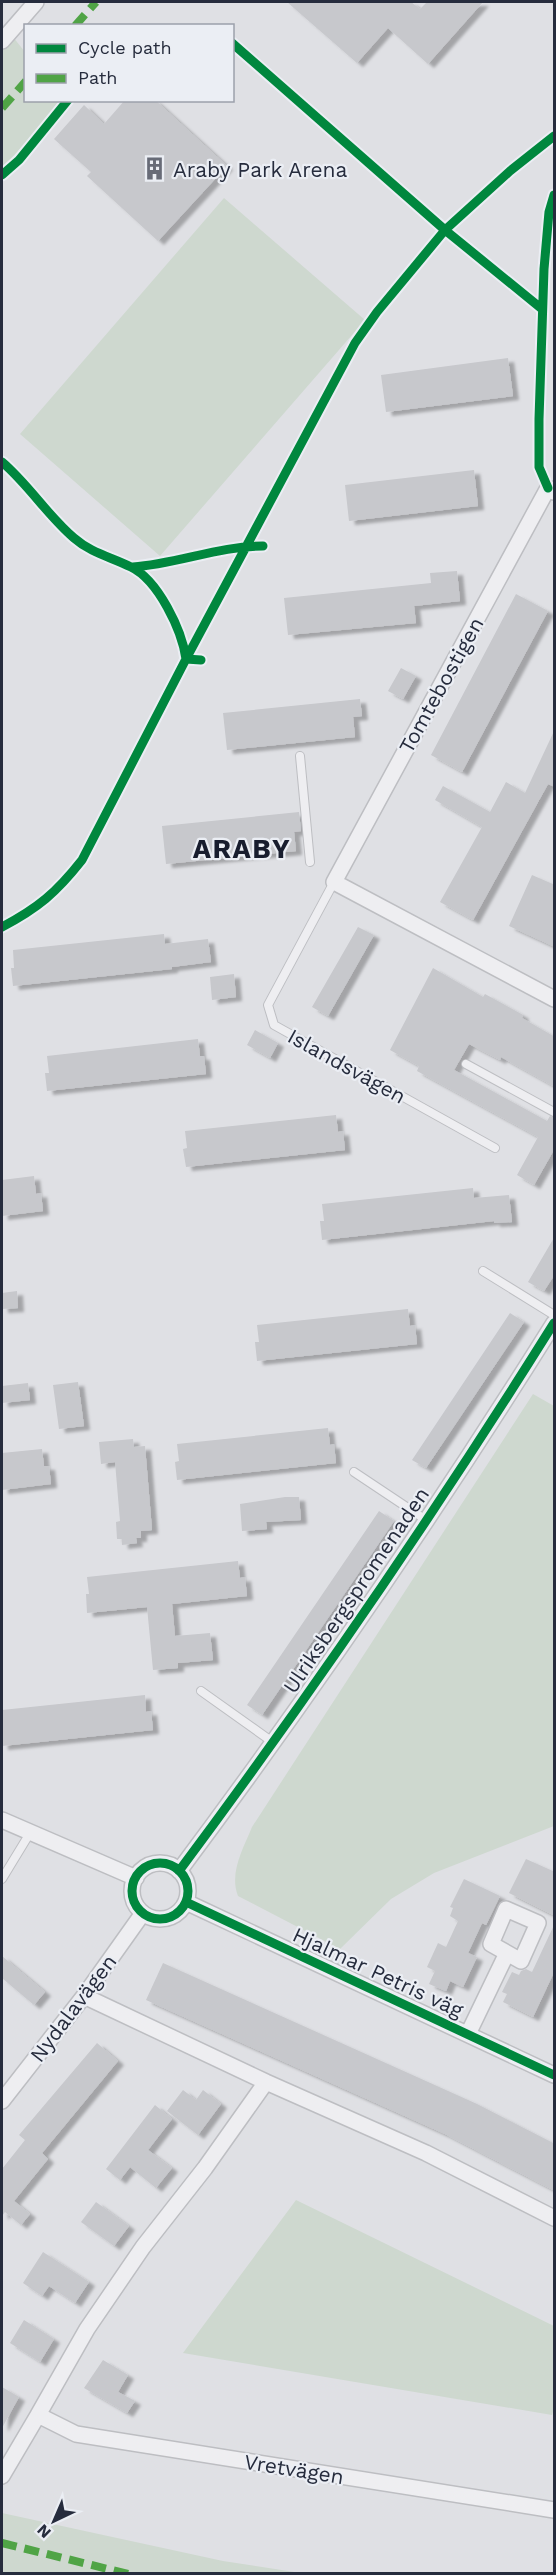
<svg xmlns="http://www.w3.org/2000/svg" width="556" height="2575" viewBox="0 0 556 2575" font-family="'Work Sans',sans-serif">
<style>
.green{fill:#ced8cf}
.building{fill:#c7c8cc;filter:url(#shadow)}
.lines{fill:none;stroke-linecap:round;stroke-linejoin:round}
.service-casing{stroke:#bdbec2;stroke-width:10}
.minor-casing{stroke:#bdbec2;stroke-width:18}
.service{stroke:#eeeef1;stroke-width:8}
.minor{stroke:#eeeef1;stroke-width:15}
.quiet{stroke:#50a446;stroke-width:8;stroke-dasharray:15 8;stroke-linecap:butt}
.cycleway-casing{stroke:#ebeef4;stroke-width:13}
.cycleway{stroke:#00873e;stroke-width:9}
.labels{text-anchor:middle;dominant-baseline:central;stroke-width:4.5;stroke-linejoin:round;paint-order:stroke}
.poi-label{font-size:21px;fill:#262c3d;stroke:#ebeef4;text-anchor:start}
.street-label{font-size:21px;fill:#262c3d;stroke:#ebeef4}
.district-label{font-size:27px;font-weight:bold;letter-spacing:1.5px;fill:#181d2e;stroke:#ebeef4}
</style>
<defs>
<filter id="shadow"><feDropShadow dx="6" dy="4" stdDeviation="1.5" flood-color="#0004"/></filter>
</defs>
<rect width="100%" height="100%" fill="#dfe0e4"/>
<!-- green -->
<path class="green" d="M 13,37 L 25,52 L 26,100 L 65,101 L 2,168 L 2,45 Z
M 224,198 L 365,320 L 160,556 L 20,434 Z
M 533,1394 L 554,1406 L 554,1826 L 434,1873 L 391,1899 L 340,1949 L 238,1896 C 229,1873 243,1849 252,1827 Z
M 296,2200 L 554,2326 L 554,2408 L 552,2415 L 183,2353 Z
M 2,2513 L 223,2561 L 301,2573 L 2,2573 Z"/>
<!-- building -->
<path class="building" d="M 287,2 L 411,2 L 420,9 L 427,2 L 483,2 L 428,64 L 388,28 L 357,63 Z
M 125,100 L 155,100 L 227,166 L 158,241 L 87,176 L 91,172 L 54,139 L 84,105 L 104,124 Z
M 508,358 L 513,396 L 386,412 L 381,375 Z
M 474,470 L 478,506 L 349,521 L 345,485 Z
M 457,571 L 460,601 L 414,606 L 416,623 L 288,635 L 284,598 L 431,583 L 430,573 Z
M 516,594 L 548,611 L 462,772 L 431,755 Z
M 401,668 L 416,676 L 403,699 L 388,691 Z
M 360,699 L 362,716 L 353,717 L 355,737 L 227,750 L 223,713 Z
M 555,729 L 555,787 L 548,784 L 473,920 L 440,902 L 482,827 L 435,800 L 443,786 L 490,812 L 506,782 L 525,793 Z
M 299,812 L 301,831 L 294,832 L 296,851 L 166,864 L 162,826 Z
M 532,875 L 555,885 L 555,947 L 509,926 Z
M 358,927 L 374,935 L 328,1016 L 312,1007 Z
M 164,934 L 165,944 L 208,939 L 211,962 L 172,967 L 172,969 L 13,986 L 11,968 L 14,968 L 13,950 Z
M 433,968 L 483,997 L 485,994 L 523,1015 L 522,1018 L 555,1037 L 555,1087 L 501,1057 L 500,1060 L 469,1044 L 454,1070 L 547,1121 L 550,1116 L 555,1118 L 555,1148 L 534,1185 L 517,1175 L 538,1137 L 417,1071 L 419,1066 L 390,1050 Z
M 234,974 L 236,997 L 212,1000 L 210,977 Z
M 255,1030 L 278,1043 L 270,1058 L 247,1045 Z
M 198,1039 L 200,1056 L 204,1056 L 206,1074 L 47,1091 L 45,1073 L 49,1073 L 47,1056 Z
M 336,1115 L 338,1132 L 343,1131 L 345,1150 L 186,1167 L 183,1149 L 187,1148 L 185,1131 Z
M 34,1176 L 36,1194 L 41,1193 L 43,1211 L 2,1216 L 2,1180 Z
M 473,1188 L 474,1198 L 509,1195 L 512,1222 L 494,1223 L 494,1221 L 322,1240 L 320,1221 L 324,1221 L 322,1204 Z
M 555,1236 L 555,1274 L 544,1291 L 528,1282 Z
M 17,1291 L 18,1308 L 2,1309 L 2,1293 Z
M 408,1309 L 410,1326 L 415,1325 L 417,1344 L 257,1361 L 255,1342 L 259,1342 L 257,1325 Z
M 510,1313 L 524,1322 L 426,1468 L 412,1460 Z
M 78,1382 L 84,1426 L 59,1429 L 53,1385 Z
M 28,1383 L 30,1400 L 2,1403 L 2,1386 Z
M 328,1428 L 330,1445 L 334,1444 L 336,1463 L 177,1480 L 175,1462 L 179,1461 L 177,1444 Z
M 133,1439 L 134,1447 L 145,1446 L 152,1530 L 141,1531 L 141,1538 L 136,1538 L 137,1543 L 122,1545 L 122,1539 L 117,1539 L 116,1522 L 120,1521 L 115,1462 L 101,1464 L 99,1442 Z
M 42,1449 L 44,1466 L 49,1466 L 51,1484 L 2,1490 L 2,1453 Z
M 285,1497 L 299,1497 L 301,1520 L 266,1522 L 267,1529 L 242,1531 L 240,1504 Z
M 379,1511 L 394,1521 L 262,1715 L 247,1705 Z
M 238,1561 L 240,1578 L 245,1577 L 247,1596 L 172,1604 L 175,1636 L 210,1633 L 213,1660 L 178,1663 L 178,1668 L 153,1670 L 147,1607 L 87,1613 L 86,1594 L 89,1594 L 87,1577 Z
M 145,1695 L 146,1712 L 151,1711 L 153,1730 L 2,1746 L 2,1710 Z
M 526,1859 L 555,1872 L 555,1916 L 509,1893 Z
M 464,1879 L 500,1896 L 486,1925 L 482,1923 L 468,1953 L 477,1957 L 463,1987 L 450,1981 L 446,1991 L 429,1984 L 435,1971 L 427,1967 L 438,1943 L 446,1947 L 458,1921 L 450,1916 L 453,1908 L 450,1907 Z
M 555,1923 L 555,1970 L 533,2017 L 503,2002 L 507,1994 L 502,1992 L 512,1972 L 519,1975 L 521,1971 L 526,1969 L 532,1972 Z
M 2,1956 L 45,1992 L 34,2005 L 2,1978 Z
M 163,1963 L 477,2104 L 555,2144 L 555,2191 L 445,2134 L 146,2000 Z
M 97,2043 L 118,2061 L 42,2153 L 48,2159 L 14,2201 L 30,2214 L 21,2225 L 5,2212 L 2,2216 L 2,2169 L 25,2140 L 19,2135 Z
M 183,2090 L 196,2100 L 203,2090 L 221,2104 L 198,2135 L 167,2111 Z
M 155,2105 L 172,2119 L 148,2150 L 172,2168 L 156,2188 L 130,2167 L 120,2180 L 106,2169 Z
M 96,2202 L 129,2226 L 114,2246 L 81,2222 Z
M 43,2252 L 89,2282 L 75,2303 L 49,2286 L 42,2296 L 23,2283 Z
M 24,2320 L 54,2339 L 40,2362 L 10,2343 Z
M 103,2360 L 128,2375 L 118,2392 L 135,2401 L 127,2413 L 84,2388 Z
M 2,2387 L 19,2397 L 2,2428 Z"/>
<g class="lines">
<defs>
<path id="service" d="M 300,756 L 310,862
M 334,882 L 268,1005 L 274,1025 L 495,1148
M 466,1064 L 554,1112
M 483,1271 L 554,1315
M 354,1472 L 426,1520
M 201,1691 L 274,1743
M 2,1879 L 30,1833"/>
<path id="minor" d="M 2,41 L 36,2
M 554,492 L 548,488 L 334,882 L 554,999
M 2,1820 L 136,1878
M132 1891a28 28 0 1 1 56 0a28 28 0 1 1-56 0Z
M 179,1871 C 311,1694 437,1510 554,1323
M 186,1902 L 554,2075
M 84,1996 L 266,2082 L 426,2153 L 554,2218
M 468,2034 L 507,1953 L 521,1961 L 538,1923 L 506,1909 L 491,1944 L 507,1953
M 266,2082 L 205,2168 L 143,2247 L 87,2329 L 38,2415 L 76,2434 L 554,2510
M 2,2101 L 84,1996 L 143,1913
M 2,2476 L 38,2415"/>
</defs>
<!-- service casing -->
<use href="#service" class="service-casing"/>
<!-- minor casing -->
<use href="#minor" class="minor-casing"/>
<!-- service -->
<use href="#service" class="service"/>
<!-- minor -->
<use href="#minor" class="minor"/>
<!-- quiet -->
<path class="quiet" d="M 75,26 L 96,2
M 2,108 L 26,81
M 2,2543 L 128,2574"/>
<defs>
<path id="cycleway" d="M 232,43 L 445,230 L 542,309
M 2,175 L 19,160 L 68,100
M 2,462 C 29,485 47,515 74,538 C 91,553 111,557 131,567 C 158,580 182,630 186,659 L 201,660
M 548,488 L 539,467 L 539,419 L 544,269 L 549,212 L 554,195
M 133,567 C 177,564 219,546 263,546
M 2,927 C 38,908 56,893 82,860 L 186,659 L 355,343 L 377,312 L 445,230 L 510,171 L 554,136
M132 1891a28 28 0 1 1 56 0a28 28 0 1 1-56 0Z
M 179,1871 C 311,1694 437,1510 554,1323
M 186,1902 L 554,2075"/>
</defs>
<!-- cycleway casing -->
<use href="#cycleway" class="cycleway-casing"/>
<!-- cycleway -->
<use href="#cycleway" class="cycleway"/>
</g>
<!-- icons -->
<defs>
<symbol id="building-bare" viewBox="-9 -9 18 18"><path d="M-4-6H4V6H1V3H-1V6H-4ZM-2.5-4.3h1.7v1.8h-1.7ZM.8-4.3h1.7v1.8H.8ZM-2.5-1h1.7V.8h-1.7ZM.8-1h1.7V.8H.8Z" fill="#676b77" stroke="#ebeef4" stroke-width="2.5" paint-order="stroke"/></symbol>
</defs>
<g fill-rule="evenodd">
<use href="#building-bare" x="138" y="152" width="33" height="33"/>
</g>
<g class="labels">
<!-- poi labels -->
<g class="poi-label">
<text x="173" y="169">Araby Park Arena</text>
</g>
<!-- street labels -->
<g class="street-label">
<text transform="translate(441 685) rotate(-61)">Tomtebostigen</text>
<text transform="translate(347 1066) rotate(29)">Islandsvägen</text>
<text transform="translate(356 1590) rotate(-56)">Ulriksbergspromenaden</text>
<text transform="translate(378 1972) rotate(25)">Hjalmar Petris väg</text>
<text transform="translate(73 2008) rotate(-53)">Nydalavägen</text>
<text transform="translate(294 2469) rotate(9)">Vretvägen</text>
</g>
<!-- district labels -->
<g class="district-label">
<text x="242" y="849">ARABY</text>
</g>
</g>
<!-- border -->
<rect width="556" height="2575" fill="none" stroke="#262c3d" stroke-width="6"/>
<!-- legend -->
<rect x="24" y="24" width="210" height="78" fill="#ebeef4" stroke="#9ca0ab" stroke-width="1.5"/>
<rect x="36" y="44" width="30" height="9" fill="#00873e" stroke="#9ca0ab" stroke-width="1.5"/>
<text x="78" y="54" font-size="18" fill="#262c3d">Cycle path</text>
<rect x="36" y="74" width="30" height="9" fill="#50a446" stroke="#9ca0ab" stroke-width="1.5"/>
<text x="78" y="84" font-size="18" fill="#262c3d">Path</text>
<!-- north arrow -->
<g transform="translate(54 2521) rotate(224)" stroke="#ebeef4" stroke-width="4.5" paint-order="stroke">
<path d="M0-4.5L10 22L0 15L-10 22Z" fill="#262c3d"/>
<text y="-9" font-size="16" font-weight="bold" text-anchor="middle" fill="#262c3d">N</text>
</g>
</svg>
